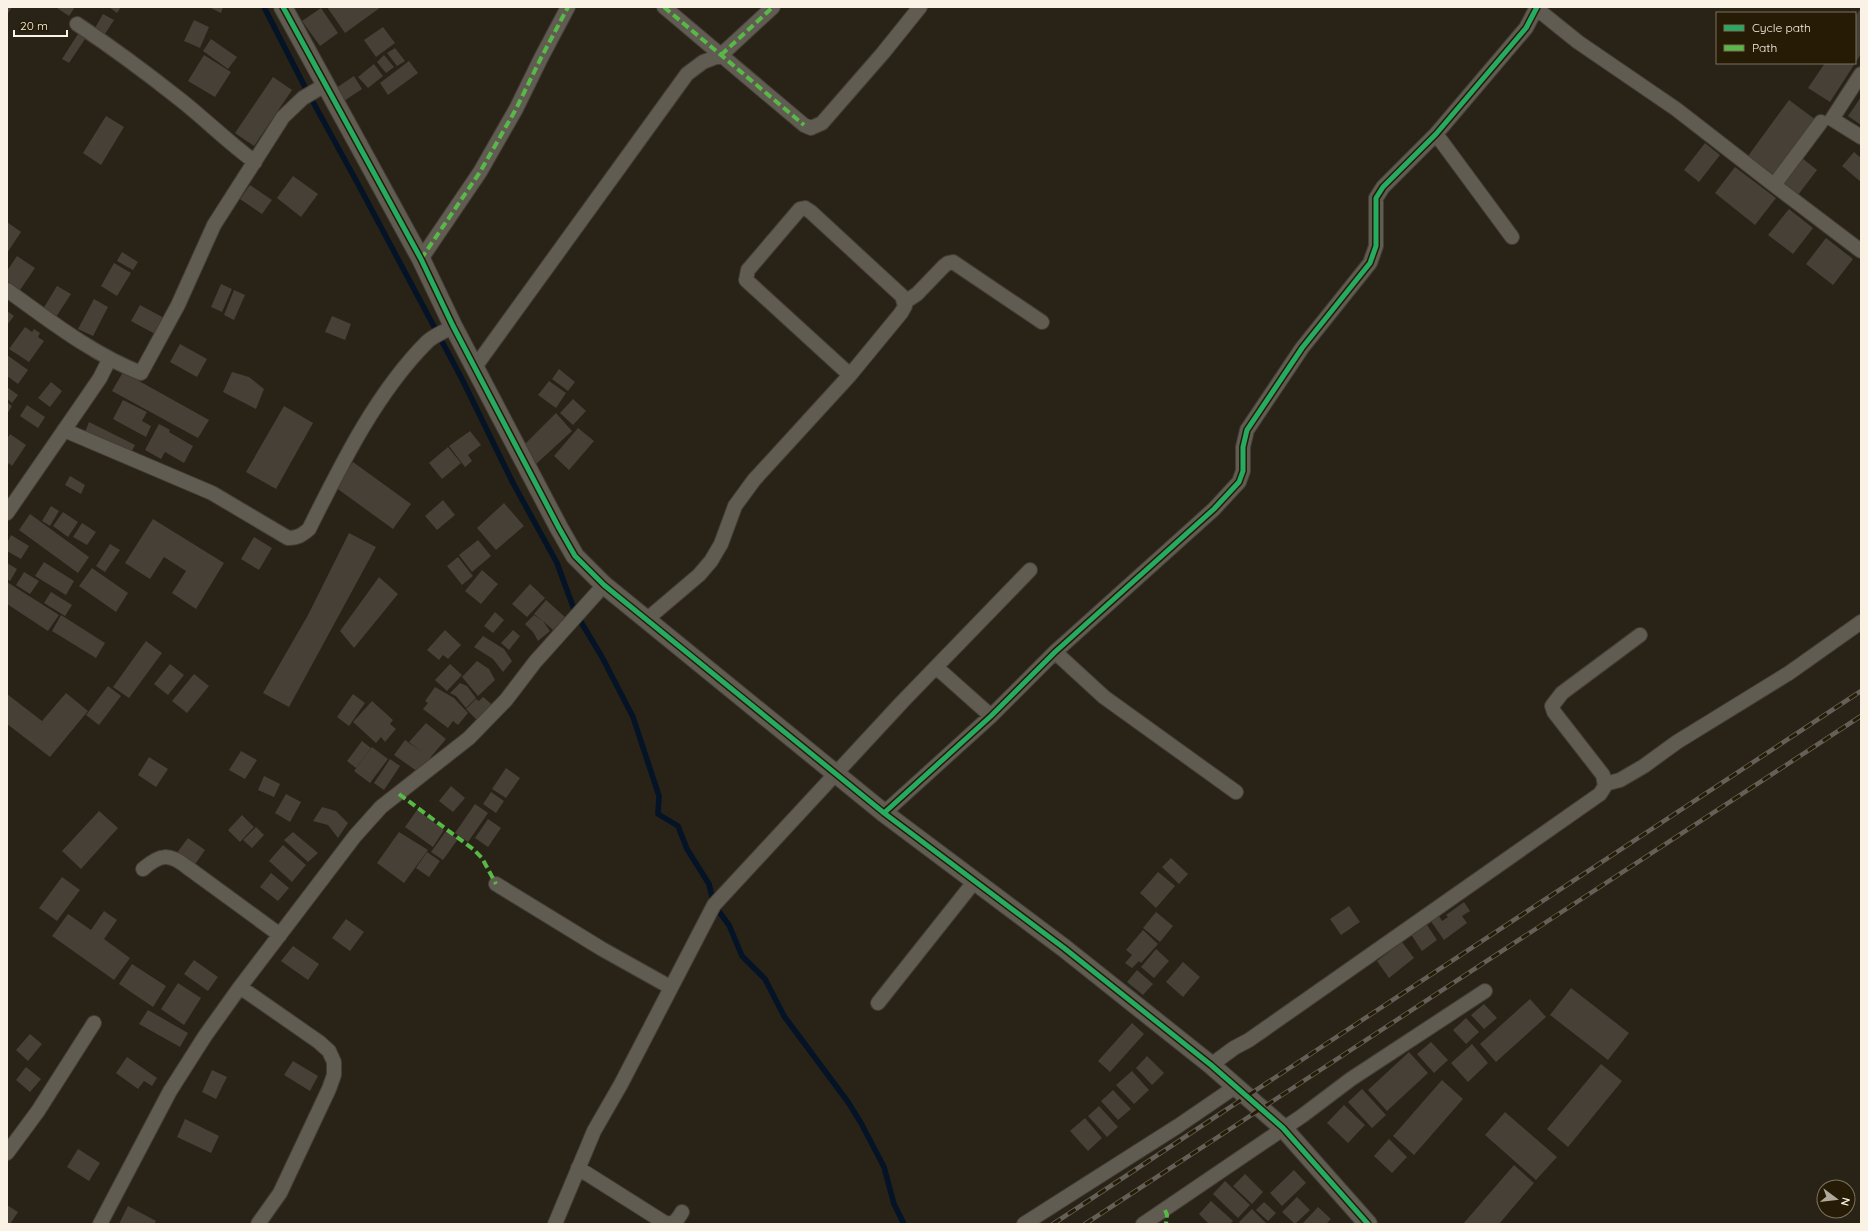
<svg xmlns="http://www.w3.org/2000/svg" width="1868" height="1231" viewBox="0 0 1868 1231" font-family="Quicksand,sans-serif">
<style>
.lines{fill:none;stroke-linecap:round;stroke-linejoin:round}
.stream{stroke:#041325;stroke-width:5.5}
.building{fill:#464037}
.minor-casing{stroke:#433e36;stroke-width:16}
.tertiary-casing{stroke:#433e36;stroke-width:20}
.minor{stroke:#605c52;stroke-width:14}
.tertiary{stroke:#605c52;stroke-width:18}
.rail-casing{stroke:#646058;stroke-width:4.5}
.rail{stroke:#261b05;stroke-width:3;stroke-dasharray:9;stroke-linecap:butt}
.quiet{stroke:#58b947;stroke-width:4;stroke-dasharray:8 4;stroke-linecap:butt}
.cycleway-casing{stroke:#261b05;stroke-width:8}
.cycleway{stroke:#26ab63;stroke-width:5}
</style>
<rect width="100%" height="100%" fill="#282217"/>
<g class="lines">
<!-- stream -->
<path class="stream" d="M 264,7 L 307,91 L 358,184 L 462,379 L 513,483 L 557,563 L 575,612 L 602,657 L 633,717 L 659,796 L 658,814 L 678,826 L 687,849 L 709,884 L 714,905 L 729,925 L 742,956 L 765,979 L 784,1016 L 848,1102 L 861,1123 L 884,1167 L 894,1204 L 904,1224"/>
</g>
<!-- building -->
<path class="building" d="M 7,7 L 12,7 L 7,15 Z
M 58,7 L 75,7 L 69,16 L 57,8 Z
M 109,7 L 121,7 L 117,13 Z
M 209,7 L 223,7 L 221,13 Z
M 327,7 L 381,7 L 345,33 Z
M 321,8 L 338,33 L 320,46 L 302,21 Z
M 1861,8 L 1861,54 L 1830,102 L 1808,88 L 1825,63 L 1855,63 L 1855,17 Z
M 103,14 L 114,20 L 105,34 L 95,28 Z
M 194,20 L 209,27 L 200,48 L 184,41 Z
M 383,27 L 395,43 L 376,57 L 364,40 Z
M 78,34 L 85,39 L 69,63 L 62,59 Z
M 211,39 L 237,57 L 228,69 L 203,51 Z
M 395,48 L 405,61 L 397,66 L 387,53 Z
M 204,55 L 231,72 L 215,97 L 188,81 Z
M 384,55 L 394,67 L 386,73 L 377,62 Z
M 409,61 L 418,73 L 388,95 L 380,83 Z
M 374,64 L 383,76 L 368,88 L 358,77 Z
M 354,76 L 362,89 L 344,101 L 336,88 Z
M 273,77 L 292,90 L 254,146 L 235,133 Z
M 1861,97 L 1861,125 L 1848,116 Z
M 1789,100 L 1816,120 L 1775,176 L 1748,156 Z
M 106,116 L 124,127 L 101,165 L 83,153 Z
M 1705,143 L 1720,155 L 1699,182 L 1684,170 Z
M 1854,152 L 1861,158 L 1861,182 L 1842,166 Z
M 1802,158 L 1817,170 L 1798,195 L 1783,184 Z
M 1735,167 L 1776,198 L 1755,225 L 1715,193 Z
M 293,176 L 318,194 L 301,217 L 277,198 Z
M 250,185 L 272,200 L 262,214 L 240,199 Z
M 1789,209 L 1813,228 L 1793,254 L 1768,235 Z
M 7,222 L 21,232 L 7,253 Z
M 1826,238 L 1853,259 L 1833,285 L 1806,264 Z
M 122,252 L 138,262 L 133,270 L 117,261 Z
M 17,256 L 35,268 L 20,290 L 7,281 L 7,271 Z
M 114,263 L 131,273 L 117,296 L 101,286 Z
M 221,284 L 232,289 L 222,312 L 211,307 Z
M 57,286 L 71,294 L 56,317 L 43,309 Z
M 234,290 L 245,295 L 234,320 L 224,315 Z
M 94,299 L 108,307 L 93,336 L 78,329 Z
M 140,305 L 164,318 L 155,334 L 131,321 Z
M 7,311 L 14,316 L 7,325 Z
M 332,316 L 351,324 L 345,340 L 325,332 Z
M 25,327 L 32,332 L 34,329 L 40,333 L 38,337 L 44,341 L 29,362 L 9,349 Z
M 180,344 L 207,359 L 197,377 L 170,362 Z
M 7,355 L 28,370 L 18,384 L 7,376 Z
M 559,369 L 575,382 L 568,391 L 552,379 Z
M 123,372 L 209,420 L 198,438 L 112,391 Z
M 232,372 L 249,377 L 264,389 L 256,409 L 223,392 Z
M 549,381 L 566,393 L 556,408 L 538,395 Z
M 51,382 L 62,391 L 50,407 L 38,398 Z
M 7,387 L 18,395 L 12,403 L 7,399 Z
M 573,399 L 586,411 L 573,425 L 560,413 Z
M 123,400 L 147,412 L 142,421 L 151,426 L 146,437 L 113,419 Z
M 7,402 L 12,406 L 7,414 Z
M 27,405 L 45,417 L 38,428 L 20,416 Z
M 284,406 L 313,423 L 276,489 L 246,472 Z
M 556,413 L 572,431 L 535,465 L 525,444 Z
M 89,422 L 135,445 L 130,455 L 85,432 Z
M 159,424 L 170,430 L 169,432 L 193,446 L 184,463 L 165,452 L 161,459 L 145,450 Z
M 578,428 L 594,441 L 569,470 L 554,456 Z
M 470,431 L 481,445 L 468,455 L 472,461 L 465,467 L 449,446 Z
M 10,434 L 26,445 L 12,466 L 9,463 L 7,467 L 7,439 Z
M 448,447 L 461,463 L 442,479 L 429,463 Z
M 353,462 L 411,504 L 393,529 L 335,487 Z
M 70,476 L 85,485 L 81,494 L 65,485 Z
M 443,500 L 455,515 L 437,530 L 425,516 Z
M 504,503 L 524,526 L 496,550 L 477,528 Z
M 51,506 L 59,511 L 50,526 L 42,521 Z
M 63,512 L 78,522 L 68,537 L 53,526 Z
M 30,514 L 89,557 L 78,573 L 19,530 Z
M 153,519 L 224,563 L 196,609 L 172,593 L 186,571 L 164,557 L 150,579 L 125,563 Z
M 82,523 L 96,532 L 87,545 L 73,537 Z
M 349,533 L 376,547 L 289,707 L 263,693 L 308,615 Z
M 11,535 L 29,546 L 21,559 L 7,551 L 7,543 Z
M 254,537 L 272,548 L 259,570 L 241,559 Z
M 478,540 L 491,556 L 472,572 L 459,555 Z
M 110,544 L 120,550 L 105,572 L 96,566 Z
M 458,557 L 473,576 L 462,585 L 447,566 Z
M 44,562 L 74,581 L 66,595 L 35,576 Z
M 7,563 L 17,569 L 10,581 L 7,579 Z
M 92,568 L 128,593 L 116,612 L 79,586 Z
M 482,570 L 498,584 L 481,604 L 465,591 Z
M 24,572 L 39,581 L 30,594 L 16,585 Z
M 379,577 L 398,594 L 354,648 L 340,631 Z
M 7,582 L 59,615 L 48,631 L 7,604 Z
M 530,584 L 545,598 L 527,617 L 512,604 Z
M 51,592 L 72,605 L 65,616 L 44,603 Z
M 546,600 L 565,617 L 553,630 L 543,621 L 550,631 L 538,641 L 533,632 L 525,624 L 534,615 L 543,621 L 534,614 Z
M 495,612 L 504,620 L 493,633 L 484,626 Z
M 61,615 L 105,643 L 96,658 L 52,631 Z
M 445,630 L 461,645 L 448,659 L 443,655 L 439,660 L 427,650 Z
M 513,630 L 520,636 L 509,650 L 501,643 Z
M 483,636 L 504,649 L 512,661 L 503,672 L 493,659 L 474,647 Z
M 146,641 L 162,653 L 129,698 L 113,687 Z
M 477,661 L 489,669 L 495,680 L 478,696 L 462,677 Z
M 170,664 L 184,675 L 168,695 L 154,684 Z
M 450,664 L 462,675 L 447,691 L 435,680 Z
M 194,674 L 209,686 L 187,713 L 172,701 Z
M 460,683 L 467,686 L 476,698 L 466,708 L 456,696 L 450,693 Z
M 108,686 L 121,696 L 99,725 L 86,715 Z
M 435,687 L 454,698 L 468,713 L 458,725 L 453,721 L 448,728 L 423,709 L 428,703 L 425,701 Z
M 66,693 L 88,711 L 50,757 L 7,724 L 7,694 L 42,721 Z
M 353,694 L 365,703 L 349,726 L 337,717 Z
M 483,697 L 496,708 L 481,724 L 466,709 L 476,699 L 479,701 Z
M 372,701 L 393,720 L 390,724 L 396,729 L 385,742 L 381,737 L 376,743 L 353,722 Z
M 426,723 L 446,739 L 430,758 L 431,759 L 421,774 L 394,755 L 405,740 L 422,752 L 409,742 Z
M 362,741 L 371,748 L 356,768 L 347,761 Z
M 372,747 L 388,759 L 370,783 L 354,771 Z
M 241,751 L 257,760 L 245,779 L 229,770 Z
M 149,757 L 168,769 L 156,787 L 138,775 Z
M 390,759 L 400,766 L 384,790 L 374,783 Z
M 506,768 L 520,778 L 506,798 L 492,789 Z
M 264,776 L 280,784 L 274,797 L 258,790 Z
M 451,786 L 465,798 L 453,812 L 439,801 Z
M 491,792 L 504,801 L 496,813 L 483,804 Z
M 286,794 L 301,802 L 290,822 L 275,813 Z
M 475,804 L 488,813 L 468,842 L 455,833 Z
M 322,807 L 336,811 L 348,823 L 338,838 L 328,825 L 313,821 Z
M 417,810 L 444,830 L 433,847 L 405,827 Z
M 99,811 L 118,828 L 81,869 L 62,851 Z
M 242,815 L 254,827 L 240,842 L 228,830 Z
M 488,819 L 501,828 L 488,847 L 475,838 Z
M 256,827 L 264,835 L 252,848 L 243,840 Z
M 446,831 L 458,839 L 443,860 L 431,852 Z
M 293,832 L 318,853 L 308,862 L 284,840 Z
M 399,832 L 428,850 L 404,883 L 377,863 Z
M 188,838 L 205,850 L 194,866 L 176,854 Z
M 283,845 L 306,865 L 292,882 L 269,861 Z
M 427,852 L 440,861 L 429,877 L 416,868 Z
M 1171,858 L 1188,874 L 1179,884 L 1162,867 Z
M 1158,872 L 1175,886 L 1156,908 L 1140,893 Z
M 271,873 L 289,888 L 278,901 L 260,887 Z
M 62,877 L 80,890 L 57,921 L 39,908 Z
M 1464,902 L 1470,911 L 1462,916 L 1467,923 L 1444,940 L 1430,920 L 1438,914 L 1442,921 L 1448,917 L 1446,915 Z
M 1349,906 L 1360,922 L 1341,935 L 1330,919 Z
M 104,911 L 117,920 L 104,939 L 130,958 L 114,980 L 52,936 L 68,914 L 91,930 Z
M 1156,912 L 1173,926 L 1160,942 L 1143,928 Z
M 346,919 L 364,932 L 350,951 L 332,938 Z
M 1425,922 L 1437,940 L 1422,951 L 1410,933 Z
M 1143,930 L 1158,944 L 1141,963 L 1139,961 L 1132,968 L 1125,963 L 1132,955 L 1126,950 Z
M 1402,942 L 1414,958 L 1389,978 L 1377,961 Z
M 293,946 L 319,964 L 308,980 L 281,961 Z
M 1156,949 L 1169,961 L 1154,978 L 1141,967 Z
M 194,960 L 218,977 L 208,991 L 184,974 Z
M 1183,962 L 1200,977 L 1183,997 L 1166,982 Z
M 132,964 L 166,986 L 153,1007 L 119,984 Z
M 1137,970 L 1153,984 L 1143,995 L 1127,982 Z
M 178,983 L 201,998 L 184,1025 L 161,1009 Z
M 1571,988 L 1629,1033 L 1608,1060 L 1550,1015 Z
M 1530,999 L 1546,1017 L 1496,1062 L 1480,1044 Z
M 1484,1004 L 1497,1018 L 1484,1029 L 1471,1015 Z
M 148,1010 L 188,1033 L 180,1047 L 139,1024 Z
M 1466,1018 L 1479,1032 L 1466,1044 L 1453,1030 Z
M 1132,1023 L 1144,1034 L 1110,1072 L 1098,1061 Z
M 30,1034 L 42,1044 L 28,1061 L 16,1050 Z
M 1431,1042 L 1448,1060 L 1434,1073 L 1417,1054 Z
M 1472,1044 L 1488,1063 L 1468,1082 L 1451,1063 Z
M 1409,1052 L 1428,1073 L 1387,1111 L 1368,1090 Z
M 1147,1056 L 1164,1073 L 1152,1085 L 1136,1068 Z
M 127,1057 L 157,1078 L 152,1086 L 144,1081 L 138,1089 L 116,1073 Z
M 293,1061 L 318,1076 L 310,1091 L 284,1075 Z
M 1601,1064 L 1622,1081 L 1568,1147 L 1547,1129 Z
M 26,1067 L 41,1079 L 30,1092 L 16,1080 Z
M 212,1070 L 227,1077 L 216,1099 L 202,1092 Z
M 1132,1071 L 1149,1090 L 1134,1104 L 1116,1085 Z
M 1442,1080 L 1463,1099 L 1414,1155 L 1393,1136 Z
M 1362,1089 L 1386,1115 L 1372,1128 L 1348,1102 Z
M 1113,1090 L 1131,1109 L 1118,1120 L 1101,1101 Z
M 1344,1105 L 1365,1125 L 1348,1143 L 1327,1123 Z
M 1099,1106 L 1118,1127 L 1107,1137 L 1088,1116 Z
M 1505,1112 L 1557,1157 L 1536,1180 L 1485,1135 Z
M 1085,1118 L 1102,1138 L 1088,1151 L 1070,1131 Z
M 185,1119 L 219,1136 L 211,1153 L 177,1137 Z
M 1389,1139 L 1407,1157 L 1392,1173 L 1374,1156 Z
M 78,1149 L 100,1163 L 89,1181 L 67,1167 Z
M 1514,1165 L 1534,1183 L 1499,1224 L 1463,1224 Z
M 1294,1170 L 1306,1183 L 1282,1206 L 1270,1193 Z
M 1245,1174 L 1263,1192 L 1252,1204 L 1233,1186 Z
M 1225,1181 L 1250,1205 L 1238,1218 L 1213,1194 Z
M 1297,1197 L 1310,1210 L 1295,1224 L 1282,1212 Z
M 1211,1201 L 1233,1221 L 1230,1224 L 1209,1224 L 1199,1214 Z
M 1264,1202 L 1276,1213 L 1268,1221 L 1256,1210 Z
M 7,1205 L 18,1212 L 10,1224 L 7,1224 Z
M 128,1206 L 156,1221 L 154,1224 L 119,1224 Z
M 1318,1207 L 1331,1219 L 1326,1224 L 1302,1224 Z
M 1252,1209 L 1266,1223 L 1265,1224 L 1241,1224 L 1239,1222 Z"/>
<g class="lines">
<defs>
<path id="minor" d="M 664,7 L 804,125 L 811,128 L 822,123 L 883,53 L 920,7
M 1537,9 L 1578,42 L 1676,109 L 1774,185
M 77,24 C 113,48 148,74 182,101 C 207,121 229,143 255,162
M 1861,74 L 1832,119 L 1861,137
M 1821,122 L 1774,185 L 1861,251
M 1436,134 L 1512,237
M 421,259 L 480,172 L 516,109 L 541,58 L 568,7
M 7,290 C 49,320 92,354 141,373 L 178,305 L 214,225 L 283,117 L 303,98 L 325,85
M 905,302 L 917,294 L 944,266 L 948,263 L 953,262 L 1042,322
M 475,367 L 687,74 L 703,62 L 721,55 L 773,7
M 64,430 L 212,493 L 288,538 C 298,538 302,535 309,529 C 341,465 376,393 427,342 C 434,335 445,332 453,326
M 7,513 L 87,397 L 100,378 L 109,360
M 646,620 L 699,575 L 711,561 L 721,544 L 735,506 L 754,480 L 850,375 L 901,313 L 905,306 L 902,296 L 811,212 L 805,208 L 800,209 L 748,270 L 746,280 L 850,375
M 1055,652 L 1104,697 L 1236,792
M 936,667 L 991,716
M 1605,784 L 1620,780 L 1644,766 L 1677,742 L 1789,673 L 1861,622
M 884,813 L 991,716 L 1055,652 L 1214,509 L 1239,482 L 1243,471 L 1243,447 L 1247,430 L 1302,348 L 1370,263 L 1376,246 L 1376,198 L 1383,187 L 1436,134 L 1526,28 L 1537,7
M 143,869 C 160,854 169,853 187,867 L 280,935
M 496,884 L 602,949 L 670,987
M 240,987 L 319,1042 L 329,1051 L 334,1062 L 334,1075 L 329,1089 L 280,1193 L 258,1224
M 878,1003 L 974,882
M 1211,1065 L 1234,1048 L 1249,1040 L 1600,794 L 1605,786 L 1603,775 L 1554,712 L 1552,706 L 1562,693 L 1640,635
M 7,1153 L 38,1111 L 94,1023
M 578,1168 L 665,1223 C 674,1225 678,1219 682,1212
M 100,1224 L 170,1091 L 205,1036 L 240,987 L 355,836 L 381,807 L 469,738 L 506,700 L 535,662 L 604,585
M 555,1224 L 594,1131 L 621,1084 L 714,905 L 903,701 L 1030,570
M 1024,1224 L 1178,1126 L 1235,1087
M 1143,1224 L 1302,1116 L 1351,1079 L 1485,991"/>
<path id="tertiary" d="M 283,7 L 421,259 L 453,326 L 559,528 L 575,556 L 604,585 L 884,813 L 1064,948 L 1211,1065 L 1283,1128 L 1368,1224"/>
</defs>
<!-- minor casing -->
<use href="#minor" class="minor-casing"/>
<!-- tertiary casing -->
<use href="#tertiary" class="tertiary-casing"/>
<!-- minor -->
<use href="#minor" class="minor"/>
<!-- tertiary -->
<use href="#tertiary" class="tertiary"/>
<defs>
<path id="rail" d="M 1053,1224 L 1861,691
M 1085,1224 L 1861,716"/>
</defs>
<!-- rail casing -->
<use href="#rail" class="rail-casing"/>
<!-- rail -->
<use href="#rail" class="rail"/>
<!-- quiet -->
<path class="quiet" d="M 664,7 L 804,125
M 721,55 L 773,7
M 421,259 L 480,172 L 516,109 L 541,58 L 568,7
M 399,794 L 473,849 L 482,858 L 496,884
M 1165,1210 L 1167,1215 L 1166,1224"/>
<defs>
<path id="cycleway" d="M 283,7 L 421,259 L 453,326 L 559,528 L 575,556 L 604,585 L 884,813 L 1064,948 L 1211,1065 L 1283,1128 L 1368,1224
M 884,813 L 991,716 L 1055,652 L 1214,509 L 1239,482 L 1243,471 L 1243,447 L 1247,430 L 1302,348 L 1370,263 L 1376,246 L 1376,198 L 1383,187 L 1436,134 L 1526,28 L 1537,7"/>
</defs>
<!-- cycleway casing -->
<use href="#cycleway" class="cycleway-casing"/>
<!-- cycleway -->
<use href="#cycleway" class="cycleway"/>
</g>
<!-- border -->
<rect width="1868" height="1231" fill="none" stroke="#faf3e5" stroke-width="16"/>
<!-- legend -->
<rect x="1716" y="12" width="140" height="52" fill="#261b05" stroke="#7b715f"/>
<rect x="1724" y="25" width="20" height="6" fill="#26ab63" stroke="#7b715f"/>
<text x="1752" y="32" font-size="12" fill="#faf3e5">Cycle path</text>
<rect x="1724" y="45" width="20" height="6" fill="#58b947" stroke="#7b715f"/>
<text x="1752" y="52" font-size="12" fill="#faf3e5">Path</text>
<!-- north arrow -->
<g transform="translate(1836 1199) rotate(105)"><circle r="19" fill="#261b05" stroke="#7b715f"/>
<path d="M0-3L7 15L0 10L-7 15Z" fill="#b0aa9d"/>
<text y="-6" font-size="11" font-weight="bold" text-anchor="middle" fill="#faf3e5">N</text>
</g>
<!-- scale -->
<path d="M14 30v6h53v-6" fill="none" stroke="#faf3e5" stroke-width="2"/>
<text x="20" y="30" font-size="12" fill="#faf3e5" stroke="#261b05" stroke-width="3" paint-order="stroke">20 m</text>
</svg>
